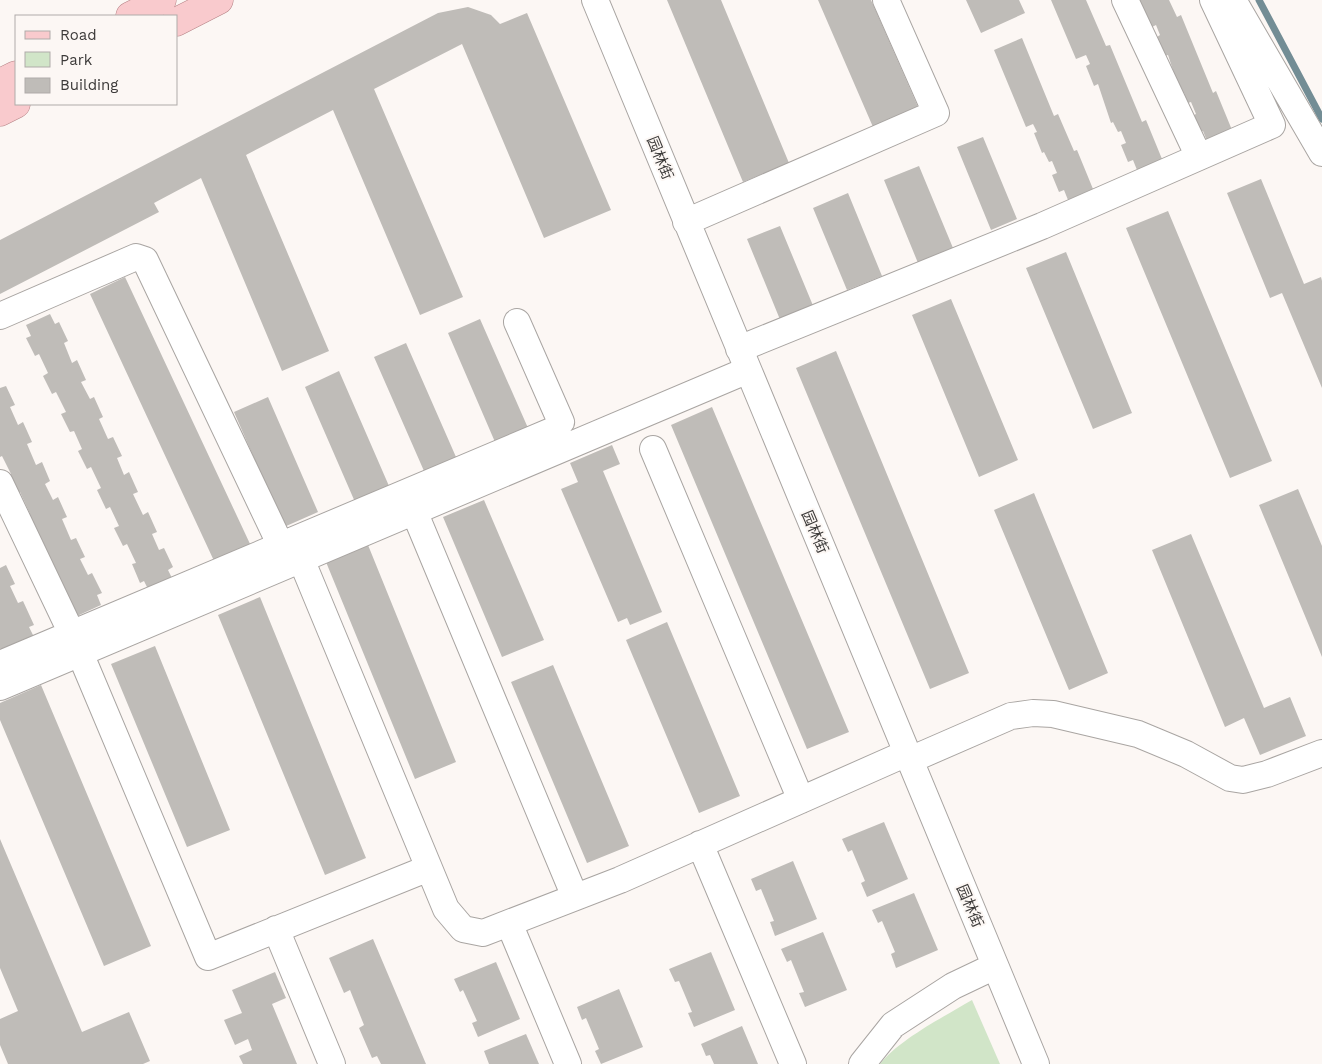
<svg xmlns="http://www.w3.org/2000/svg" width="1322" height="1064" viewBox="0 0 1322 1064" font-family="'Work Sans','Noto Sans SC',sans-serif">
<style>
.green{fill:#d1e5c8}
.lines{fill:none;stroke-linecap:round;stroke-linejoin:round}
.stream{stroke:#738d95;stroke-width:7}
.building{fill:#bfbcb8}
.minor-casing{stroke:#a9a5a2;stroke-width:28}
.major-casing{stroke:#b48084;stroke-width:29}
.minor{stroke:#fff;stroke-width:26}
.major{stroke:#f9cacd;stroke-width:28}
.labels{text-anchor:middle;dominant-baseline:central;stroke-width:4;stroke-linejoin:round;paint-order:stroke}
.street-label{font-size:15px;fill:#3c3a39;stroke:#fcf7f4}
</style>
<rect width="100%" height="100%" fill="#fcf7f4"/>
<!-- green -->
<path class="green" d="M 972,1000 L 1000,1064 L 880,1064 C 900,1039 945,1016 972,1000 Z"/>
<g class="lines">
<!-- stream -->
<path class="stream" d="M 1259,0 L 1322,119"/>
</g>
<!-- building -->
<path class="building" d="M 667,0 L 721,0 L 789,163 L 743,182 Z
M 818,0 L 871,0 L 918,107 L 873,127 Z
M 966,0 L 1019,0 L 1025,13 L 981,33 Z
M 1051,0 L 1086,0 L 1106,46 L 1110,45 L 1142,122 L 1146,120 L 1162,159 L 1137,170 L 1133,160 L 1128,162 L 1121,145 L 1126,143 L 1121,131 L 1118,132 L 1113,122 L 1111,123 L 1098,84 L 1094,86 L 1086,66 L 1090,64 L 1086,55 L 1076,59 Z
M 1135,0 L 1169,0 L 1177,17 L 1181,15 L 1213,93 L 1216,91 L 1232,130 L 1207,141 L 1203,131 L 1199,133 L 1192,116 L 1196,114 L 1191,102 L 1188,103 L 1184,93 L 1181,94 L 1168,55 L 1165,56 L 1157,37 L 1160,35 L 1156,25 L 1152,27 Z
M 468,7 L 491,15 L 500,24 L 527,13 L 611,210 L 544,238 L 462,44 L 374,89 L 463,297 L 420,315 L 333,110 L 246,155 L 329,351 L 282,371 L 201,178 L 154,203 L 159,212 L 0,294 L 0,240 L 438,13 Z
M 1022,38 L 1054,116 L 1058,114 L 1074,151 L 1077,150 L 1093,189 L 1068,200 L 1064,190 L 1059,192 L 1052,175 L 1057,173 L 1052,161 L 1049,162 L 1044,152 L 1042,153 L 1034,133 L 1037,132 L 1033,124 L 1026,127 L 994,50 Z
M 983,137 L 1017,219 L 991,230 L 957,147 Z
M 919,166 L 953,248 L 918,263 L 884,180 Z
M 1261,179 L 1304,284 L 1321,277 L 1322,281 L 1322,388 L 1282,293 L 1270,298 L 1227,193 Z
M 848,193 L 882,276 L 847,290 L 813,208 Z
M 1168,211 L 1272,461 L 1230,478 L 1126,228 Z
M 780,226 L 814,308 L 781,322 L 747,239 Z
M 1066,252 L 1132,413 L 1093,429 L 1026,268 Z
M 125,277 L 251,546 L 215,563 L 90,294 Z
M 951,299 L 1018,460 L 979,477 L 912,315 Z
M 50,314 L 55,324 L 59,322 L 68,341 L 64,343 L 72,363 L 77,360 L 86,380 L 81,382 L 90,399 L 94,397 L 103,417 L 99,419 L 108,439 L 113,437 L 122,456 L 117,458 L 124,475 L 129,472 L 138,492 L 133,494 L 143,515 L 148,512 L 157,532 L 152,534 L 159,550 L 164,548 L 173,567 L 168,570 L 173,580 L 149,591 L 144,581 L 140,583 L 132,564 L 136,563 L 127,544 L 123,546 L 114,528 L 119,526 L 110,507 L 106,509 L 97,490 L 101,488 L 91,467 L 87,469 L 78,451 L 82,449 L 74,431 L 70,432 L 61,414 L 66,412 L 56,392 L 52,394 L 43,376 L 48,373 L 39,354 L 35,356 L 26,338 L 31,336 L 26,325 Z
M 480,319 L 528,428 L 495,442 L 448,333 Z
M 406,343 L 456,457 L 424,471 L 374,357 Z
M 836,351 L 969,673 L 930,689 L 796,368 Z
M 339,371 L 389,486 L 355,502 L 305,387 Z
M 6,386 L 15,405 L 10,407 L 18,425 L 23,422 L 32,442 L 27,444 L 36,465 L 42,462 L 50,481 L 45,484 L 53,500 L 58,497 L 67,517 L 62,519 L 71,540 L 76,538 L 85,557 L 80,559 L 88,575 L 92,573 L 102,593 L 97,595 L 101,605 L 77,616 L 43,553 L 47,551 L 38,532 L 34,534 L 25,516 L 30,514 L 20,492 L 15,494 L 7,476 L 11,474 L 2,456 L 0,457 L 0,388 Z
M 268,397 L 318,512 L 284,527 L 234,412 Z
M 712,407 L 849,732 L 807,749 L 671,425 Z
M 612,445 L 620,464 L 603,471 L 662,612 L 630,625 L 627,618 L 618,622 L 561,489 L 578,482 L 570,463 Z
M 1298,489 L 1322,546 L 1322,657 L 1259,505 Z
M 1034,493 L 1108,673 L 1069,690 L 994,510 Z
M 484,500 L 544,640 L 502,657 L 443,517 Z
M 1191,534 L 1264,708 L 1290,697 L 1306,736 L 1260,755 L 1244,718 L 1225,727 L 1152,550 Z
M 368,545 L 456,762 L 415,779 L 326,562 Z
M 6,565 L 15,584 L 10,586 L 18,603 L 23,601 L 34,625 L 29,627 L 34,637 L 2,652 L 0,648 L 0,568 Z
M 260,597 L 366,858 L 325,875 L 218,615 Z
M 667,622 L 740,796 L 699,813 L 626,640 Z
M 155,646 L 230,830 L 187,847 L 111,664 Z
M 553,665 L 629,846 L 587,863 L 511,682 Z
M 41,685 L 151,946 L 104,966 L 0,720 L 0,703 Z
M 884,822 L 908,879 L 867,897 L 861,883 L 865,881 L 852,850 L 848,852 L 842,839 Z
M 0,839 L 82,1032 L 129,1012 L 150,1061 L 143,1064 L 8,1064 L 0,1045 L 0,1019 L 18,1011 L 0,968 Z
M 793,861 L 817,919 L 775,936 L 770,922 L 774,921 L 761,889 L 756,891 L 751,879 Z
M 914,893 L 938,950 L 896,968 L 891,954 L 895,952 L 882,921 L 878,923 L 872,910 Z
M 823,932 L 847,990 L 805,1007 L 799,993 L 804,992 L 791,960 L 787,962 L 781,949 Z
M 373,939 L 426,1064 L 381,1064 L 377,1056 L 372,1058 L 359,1028 L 364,1025 L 350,990 L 344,993 L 329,958 Z
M 711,952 L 735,1010 L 694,1027 L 688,1013 L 692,1012 L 679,981 L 675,982 L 669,969 Z
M 496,962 L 520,1019 L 478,1037 L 472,1023 L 477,1021 L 463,990 L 460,992 L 454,979 Z
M 275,972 L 286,998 L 272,1004 L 297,1064 L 243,1064 L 239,1056 L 252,1050 L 248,1039 L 235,1045 L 224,1020 L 242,1013 L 232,990 Z
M 619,989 L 643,1047 L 601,1064 L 595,1051 L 599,1049 L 586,1018 L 582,1020 L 577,1007 Z
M 742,1026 L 758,1064 L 714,1064 L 710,1055 L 706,1056 L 701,1044 Z
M 526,1034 L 539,1064 L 489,1064 L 484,1051 Z"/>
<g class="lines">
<defs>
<path id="minor" d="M 595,0 L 1036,1064
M 1125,0 L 1199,157
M 1233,0 L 1322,153
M 686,222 L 936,113 L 886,0
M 0,316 L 136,257 L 145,260 L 281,546
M 739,349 L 1042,226 L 1272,125 L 1213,0
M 653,449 L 801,800
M 0,483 L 72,634
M 414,511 L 575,897
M 301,559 L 446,909 L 463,929 L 483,933 L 620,880 L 907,753
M 80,653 L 208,957 L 429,868
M 0,664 L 554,430 L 561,422 L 517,322
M 0,687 L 748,370
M 910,760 L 1011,716 L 1033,713 L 1053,714 L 1138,734 L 1186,754 L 1230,778 L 1243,780 L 1267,774 L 1322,753
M 700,844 L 793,1064
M 509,923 L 568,1064
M 276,929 L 332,1064
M 862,1064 L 893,1025 L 953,986 L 995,966"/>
<path id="major" d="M 130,16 L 162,0
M 176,22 L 219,0
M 0,83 L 16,75
M 0,112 L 16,104"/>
</defs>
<!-- minor casing -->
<use href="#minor" class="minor-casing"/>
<!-- major casing -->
<use href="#major" class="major-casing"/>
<!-- minor -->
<use href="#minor" class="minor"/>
<!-- major -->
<use href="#major" class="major"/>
</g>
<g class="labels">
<!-- street labels -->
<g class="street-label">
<text transform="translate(660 158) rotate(68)">园林街</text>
<text transform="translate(815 532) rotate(67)">园林街</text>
<text transform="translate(970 906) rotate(67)">园林街</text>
</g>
</g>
<!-- legend -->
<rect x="15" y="15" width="162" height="90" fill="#fcf7f4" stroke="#afaba9"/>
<rect x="25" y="31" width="25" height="8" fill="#f9cacd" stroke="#afaba9"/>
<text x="60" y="40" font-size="15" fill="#3c3a39">Road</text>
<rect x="25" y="52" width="25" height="15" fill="#d1e5c8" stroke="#afaba9"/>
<text x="60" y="65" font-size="15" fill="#3c3a39">Park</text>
<rect x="25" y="78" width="25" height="15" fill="#bfbcb8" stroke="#afaba9"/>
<text x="60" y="90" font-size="15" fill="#3c3a39">Building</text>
</svg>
